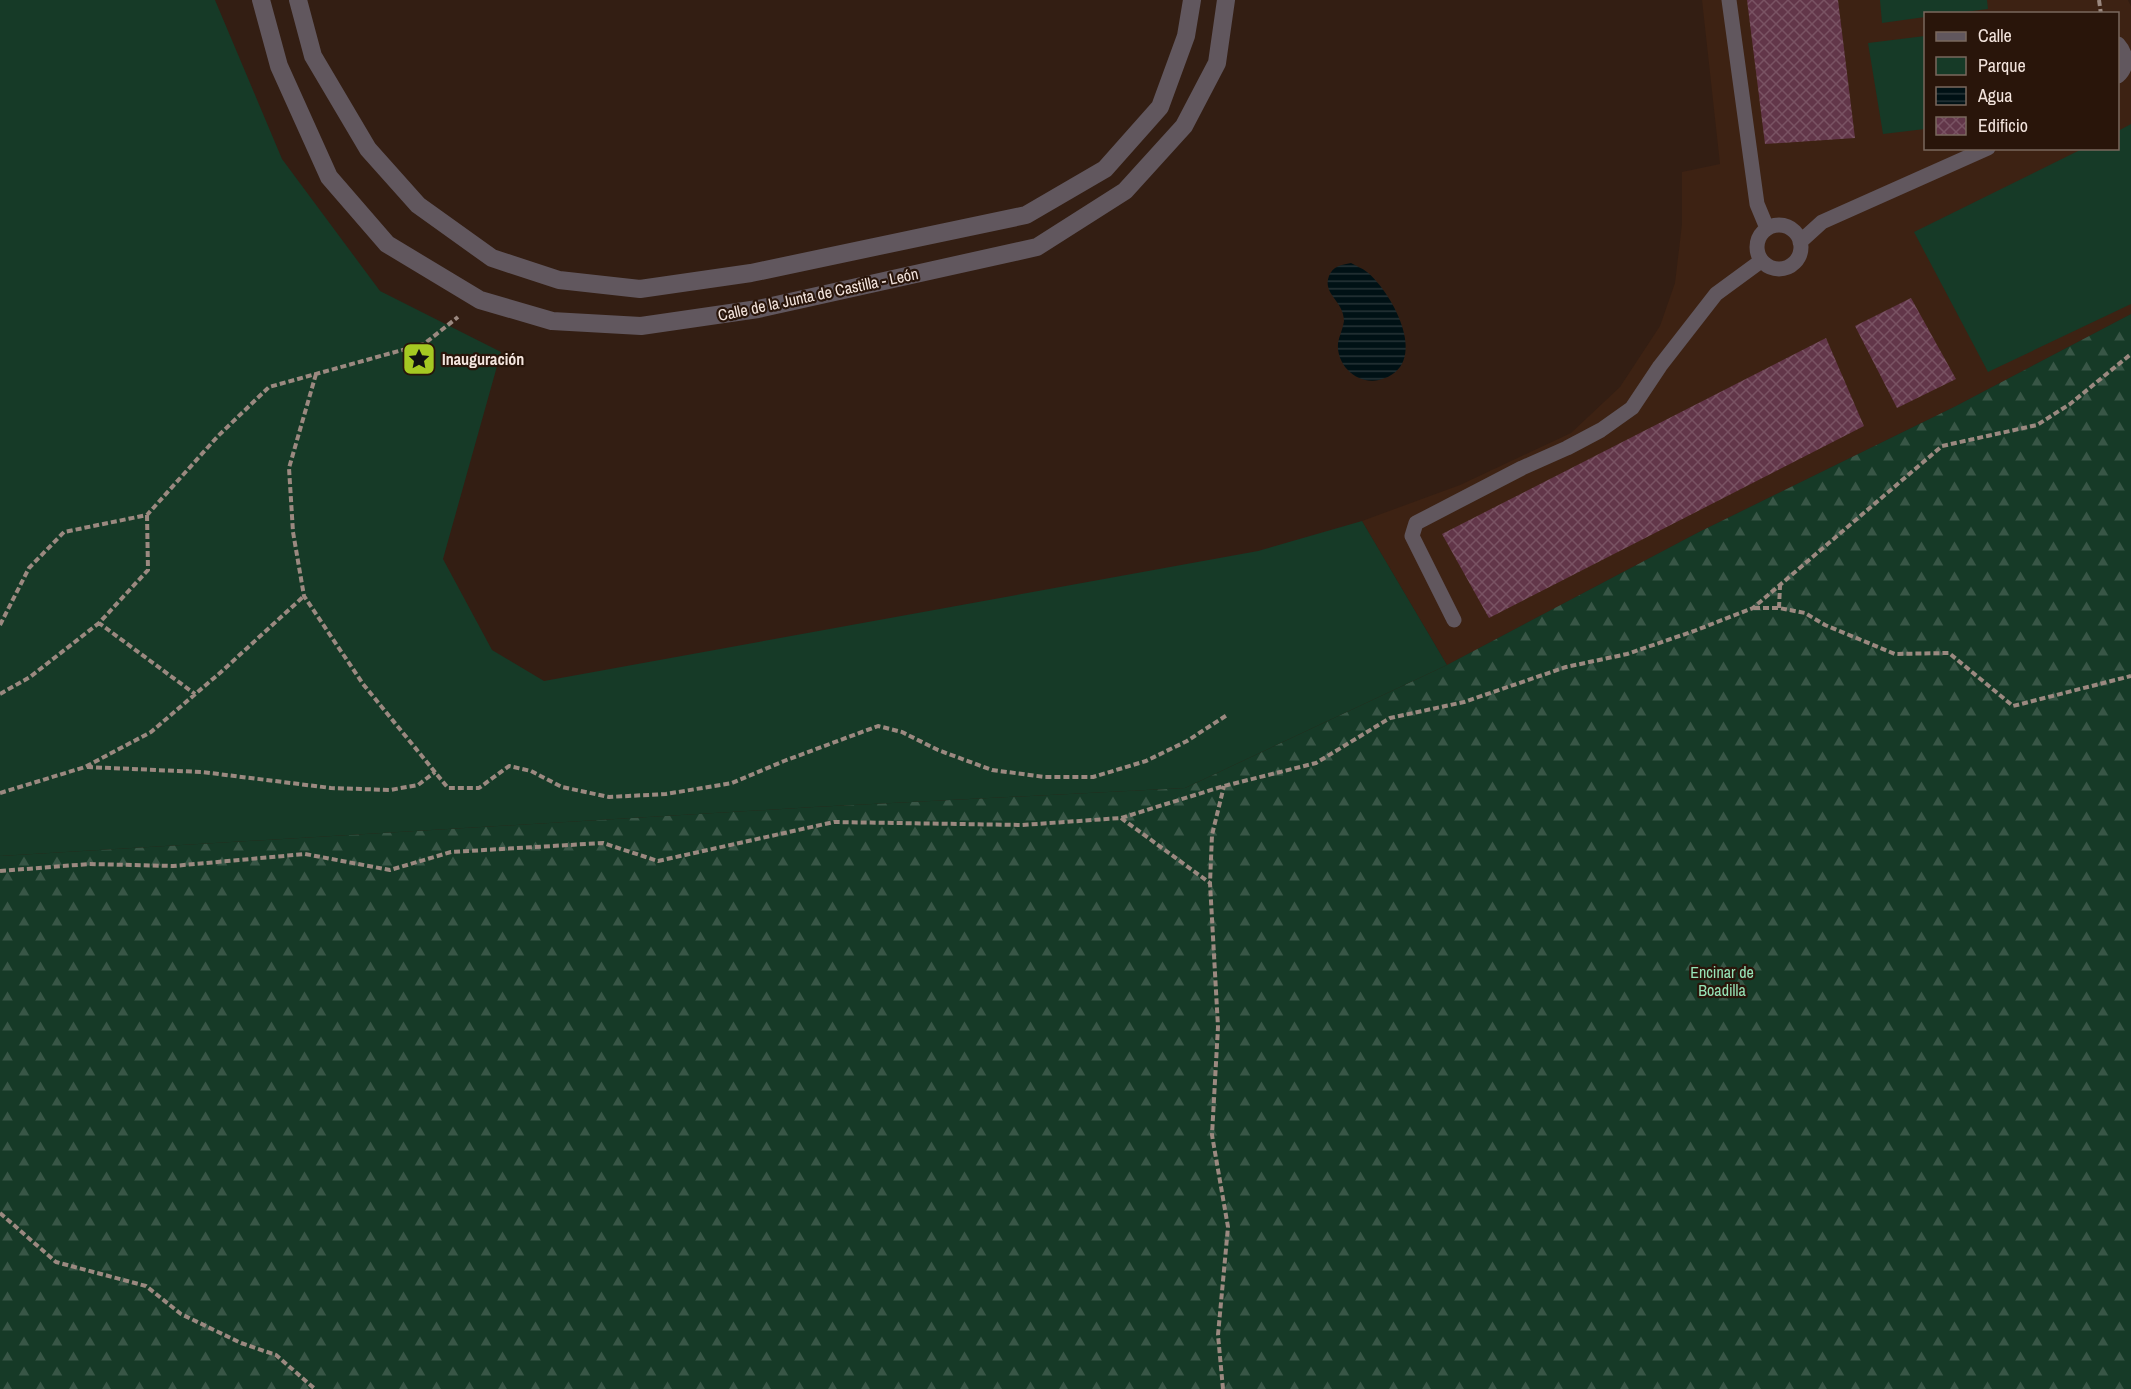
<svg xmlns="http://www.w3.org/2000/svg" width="2131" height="1389" viewBox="0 0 2131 1389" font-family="'Archivo Narrow',sans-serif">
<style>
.built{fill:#3d2213;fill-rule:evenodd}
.forest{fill:url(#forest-firs)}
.green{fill:#163a27}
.water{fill:url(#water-rules)}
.building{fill:url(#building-cross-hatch)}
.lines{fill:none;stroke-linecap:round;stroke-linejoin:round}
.path{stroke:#9b8980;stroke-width:4;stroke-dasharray:6 3;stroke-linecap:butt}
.lane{stroke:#61575e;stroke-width:15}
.street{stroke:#61575e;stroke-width:18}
.labels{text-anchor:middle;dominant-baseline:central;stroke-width:4.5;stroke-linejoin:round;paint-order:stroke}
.street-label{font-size:16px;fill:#f3e4dd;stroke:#29150a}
.poi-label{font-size:16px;font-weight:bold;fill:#f3e4dd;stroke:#29150a;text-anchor:start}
.park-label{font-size:16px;fill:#96e3b6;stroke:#29150a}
</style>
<defs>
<pattern id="forest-firs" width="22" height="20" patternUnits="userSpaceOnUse" patternTransform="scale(1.5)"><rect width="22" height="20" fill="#163a27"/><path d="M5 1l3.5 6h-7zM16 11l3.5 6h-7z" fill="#385646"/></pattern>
<pattern id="water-rules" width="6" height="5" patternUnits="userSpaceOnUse" patternTransform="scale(1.5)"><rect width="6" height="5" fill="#001115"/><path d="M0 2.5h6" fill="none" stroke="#263437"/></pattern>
<pattern id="building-cross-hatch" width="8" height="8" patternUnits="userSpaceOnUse" patternTransform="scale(1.5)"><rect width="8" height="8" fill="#623649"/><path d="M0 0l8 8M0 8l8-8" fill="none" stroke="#795363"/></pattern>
</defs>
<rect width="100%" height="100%" fill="#331e13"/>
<!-- built -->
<path class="built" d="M 1702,0 L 2128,0 L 2131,6 L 2131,314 L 1956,406 L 1699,532 L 1447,665 L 1362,521 L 1460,485 L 1571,433 L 1620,387 L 1660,326 L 1675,283 L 1682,224 L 1682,172 L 1720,164 ZM 1926,14 L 2118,14 L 2118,148 L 1926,148 Z"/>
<!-- forest -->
<path class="forest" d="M 2131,314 L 2131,1389 L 0,1389 L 0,856 L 814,807 L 1185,788 L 1447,665 L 1699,532 L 1956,406 Z"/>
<!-- green -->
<path class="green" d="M 0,0 L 215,0 L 282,159 L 380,291 L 501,352 L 443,559 L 492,650 L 544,681 L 1258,551 L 1362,521 L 1447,665 L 1185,788 L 814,807 L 0,856 Z
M 1880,0 L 1987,0 L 1988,9 L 1956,13 L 1926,14 L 1925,17 L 1882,23 Z
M 1925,36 L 1925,129 L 1883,134 L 1868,43 Z
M 2131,124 L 2131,304 L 1988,372 L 1914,232 L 2082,149 L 2118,148 L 2118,131 Z"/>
<!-- water -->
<path class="water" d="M 1351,263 C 1356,266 1362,268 1367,272 C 1393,293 1433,367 1379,380 C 1358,385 1336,366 1338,343 C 1339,336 1343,329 1344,321 C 1344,301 1322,294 1329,276 C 1333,266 1341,265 1351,263 Z"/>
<!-- building -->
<path class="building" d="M 1747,0 L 1838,0 L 1855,138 L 1765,144 Z
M 1911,298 L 1956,379 L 1897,408 L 1855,326 Z
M 1826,338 L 1864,426 L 1489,618 L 1442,534 Z"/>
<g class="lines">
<!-- path -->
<path class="path" d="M 2099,0 L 2101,14
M 316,374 L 289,468 L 293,532 L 304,596 L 363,684 L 448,788 L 479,788 L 509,766 L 531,771 L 562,787 L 609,797 L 666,794 L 732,783 L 784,761 L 878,726 L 902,732 L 938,750 L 992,770 L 1045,777 L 1093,777 L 1146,761 L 1187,741 L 1227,715
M 147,515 L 148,570 L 99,623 L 195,694
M 1754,608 L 1779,608 L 1805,613 L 1825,625 L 1895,654 L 1949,653 L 2013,706 L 2131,676
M 1779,608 L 1780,586
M 0,625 L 29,568 L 64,532 L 147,515 L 218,436 L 269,387 L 424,344 L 458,317
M 0,694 L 30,677 L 99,623
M 87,767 L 202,772 L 331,788 L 390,790 L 418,785 L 435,772
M 0,793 L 85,767 L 151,732 L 221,672 L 304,596
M 1121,818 L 1210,883
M 0,871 L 89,864 L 173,866 L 305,854 L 390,870 L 451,852 L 603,843 L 658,861 L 834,822 L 1022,825 L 1121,818 L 1224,786 L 1316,763 L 1390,718 L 1464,702 L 1566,667 L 1627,654 L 1694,631 L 1753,608 L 1942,446 L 2037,425 L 2070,404 L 2131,354
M 0,1213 L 56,1262 L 146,1286 L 181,1314 L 241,1343 L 276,1355 L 315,1389
M 1223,1389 L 1218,1335 L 1228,1227 L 1212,1135 L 1218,1027 L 1210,883 L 1212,835 L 1224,786"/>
<!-- lane -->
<path class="lane" d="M 1729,0 L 1757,204 L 1767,228
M 2118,44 C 2127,54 2128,67 2118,76
M1757 247a22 22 0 1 1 44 0a22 22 0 1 1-44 0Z
M 1800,242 L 1822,222 L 1988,148
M 1454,620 L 1412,536 L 1416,523 L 1522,468 L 1567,448 L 1601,430 L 1632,408 L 1660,366 L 1716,294 L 1761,261"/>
<!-- street -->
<path class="street" d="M 261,0 L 279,66 L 329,177 L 387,244 L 480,300 L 552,321 L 641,326 L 758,309 L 1037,247 L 1125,191 L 1184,126 L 1217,63 L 1226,0
M 298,0 L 313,56 L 368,149 L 418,205 L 492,258 L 559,280 L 640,289 L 751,273 L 1026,215 L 1105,169 L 1160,107 L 1186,36 L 1192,0"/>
</g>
<!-- icons -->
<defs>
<symbol id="sight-square" viewBox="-11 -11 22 22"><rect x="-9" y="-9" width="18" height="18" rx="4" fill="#a5c822" stroke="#29150a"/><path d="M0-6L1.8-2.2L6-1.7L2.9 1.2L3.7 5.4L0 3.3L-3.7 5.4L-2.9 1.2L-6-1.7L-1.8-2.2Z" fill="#111"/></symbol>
</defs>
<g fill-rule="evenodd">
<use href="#sight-square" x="400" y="340" width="38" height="38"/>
</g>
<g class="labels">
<!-- street labels -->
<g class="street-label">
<text transform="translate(818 294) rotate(-12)">Calle de la Junta de Castilla - León</text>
</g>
<!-- poi labels -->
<g class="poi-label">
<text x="442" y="359">Inauguración</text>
</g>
<!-- park labels -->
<g class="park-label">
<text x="1722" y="972">Encinar de<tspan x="1722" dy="18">Boadilla</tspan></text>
</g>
</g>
<!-- legend -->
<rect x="1924" y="12" width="195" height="138" fill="#29150a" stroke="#7a685e" stroke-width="1.5"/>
<rect x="1936" y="32" width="30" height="9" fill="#61575e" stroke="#7a685e" stroke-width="1.5"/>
<text x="1978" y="42" font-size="18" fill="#f3e4dd">Calle</text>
<rect x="1936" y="57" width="30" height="18" fill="#163a27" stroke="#7a685e" stroke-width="1.5"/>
<text x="1978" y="72" font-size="18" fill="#f3e4dd">Parque</text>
<rect x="1936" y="87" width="30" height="18" fill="url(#water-rules)" stroke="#7a685e" stroke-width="1.5"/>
<text x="1978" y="102" font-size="18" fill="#f3e4dd">Agua</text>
<rect x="1936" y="117" width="30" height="18" fill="url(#building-cross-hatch)" stroke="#7a685e" stroke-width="1.5"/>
<text x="1978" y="132" font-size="18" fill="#f3e4dd">Edificio</text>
</svg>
